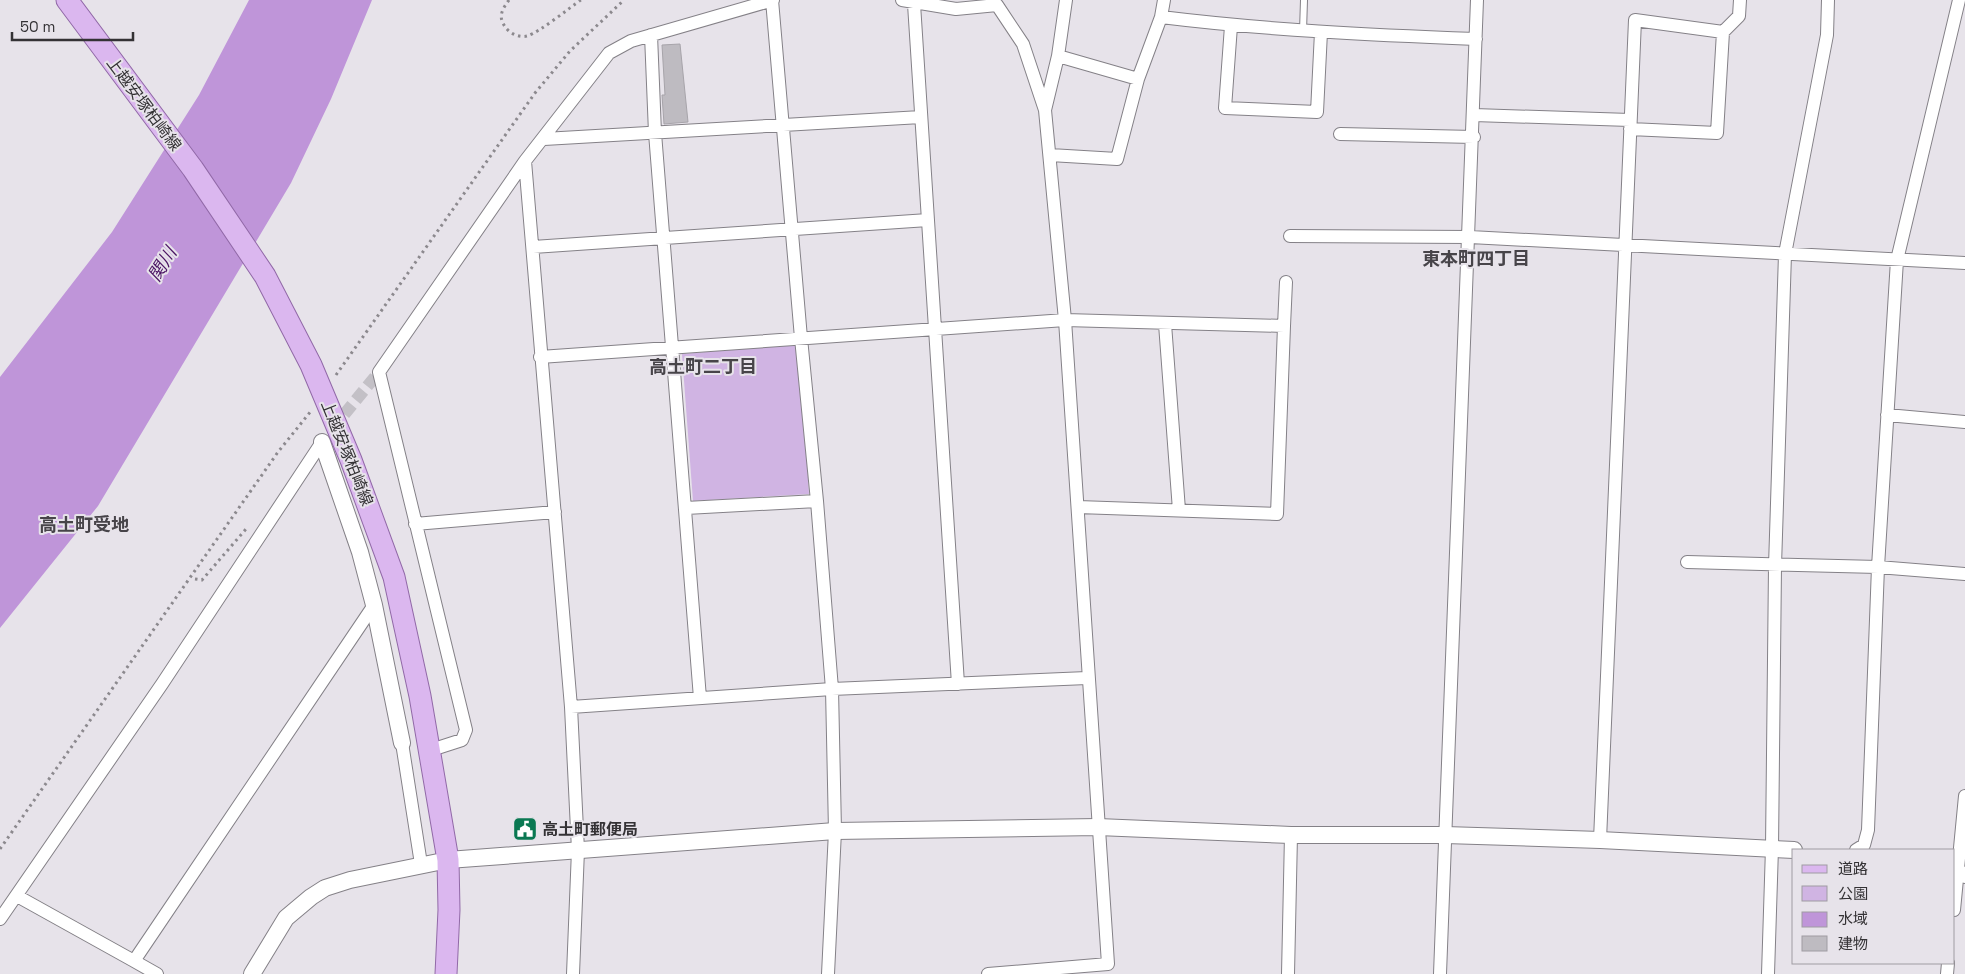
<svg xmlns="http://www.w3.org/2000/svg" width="1965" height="974" viewBox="0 0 1965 974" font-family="'Space Grotesk','Noto Sans JP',sans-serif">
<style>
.green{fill:#d0b4e3}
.water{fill:#bf95d9}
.building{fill:#bebbc1;stroke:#a7a4aa}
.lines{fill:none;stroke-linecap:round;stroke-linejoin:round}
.minor-tunnel{stroke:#c3c0c6;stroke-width:12;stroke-dasharray:12 6;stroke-linecap:butt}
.service-casing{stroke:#848187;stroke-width:8}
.minor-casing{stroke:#848187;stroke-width:14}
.tertiary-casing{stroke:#848187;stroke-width:18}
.primary-casing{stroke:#9169a7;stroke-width:23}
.path{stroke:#8c898e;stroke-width:3;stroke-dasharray:2.5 4;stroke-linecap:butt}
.service{stroke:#fff;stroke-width:6}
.minor{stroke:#fff;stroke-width:12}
.tertiary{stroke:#fff;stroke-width:16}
.primary{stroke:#dbb7ef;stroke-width:21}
.labels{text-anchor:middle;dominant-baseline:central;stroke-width:4;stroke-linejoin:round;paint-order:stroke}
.street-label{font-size:16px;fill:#343235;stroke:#e7e3ea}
.poi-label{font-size:16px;font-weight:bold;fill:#343235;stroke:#e7e3ea;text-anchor:start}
.neighbourhood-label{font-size:18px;font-weight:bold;fill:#474449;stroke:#e7e3ea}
.water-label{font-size:18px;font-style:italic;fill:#4b1464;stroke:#e7e3ea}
</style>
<rect width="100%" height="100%" fill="#e7e3ea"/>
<!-- green -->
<path class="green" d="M 800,344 L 809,494 L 693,501 L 682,354 Z"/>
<!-- water -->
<path class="water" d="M 249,0 L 372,0 L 331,99 L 291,183 L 98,506 L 0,628 L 0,377 L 112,232 L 199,95 Z"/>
<!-- building -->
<path class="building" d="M 680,44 L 688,122 L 664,124 L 662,95 L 665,95 L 662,45 Z"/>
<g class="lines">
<!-- minor-tunnel -->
<path class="minor-tunnel" d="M 333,428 L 379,372"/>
<defs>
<path id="service" d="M 1303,31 L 1304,0"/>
<path id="minor" d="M 772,0 L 801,338 L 817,501 L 832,689 L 835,831 L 828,974
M 902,0 L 956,9 L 997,5 L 1023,44 L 1045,110 L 1065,320 L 1108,964 L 988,974
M 914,4 L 958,684
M 1161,17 L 1164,0
M 1231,26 L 1225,108 L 1317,112 L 1321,32
M 1723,32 L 1739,16 L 1740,0
M 651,35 L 655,133 L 700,698
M 1058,56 L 1138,79
M 1045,110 L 1058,56 L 1066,0
M 1474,115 L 1630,120
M 1340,134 L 1474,137
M 544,139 L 921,117
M 1050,155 L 1117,159 L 1138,79 L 1161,17 C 1266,30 1371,35 1476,39
M 525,161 L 571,707 L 578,850 L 573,974
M 1290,236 L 1470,237 L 1965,263
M 533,247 L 928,220
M 1165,324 L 1179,510
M 1284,326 L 1286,282
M 540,357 L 1065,320 L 1284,326 L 1277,514 L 1078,507
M 1887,415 L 1965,422
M 686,508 L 817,501
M 415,524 L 555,512
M 1687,562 L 1878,567 L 1965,574
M 571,707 L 832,689 L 1087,678
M 402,743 L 421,864
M 428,751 L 462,740 L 466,730 L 379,372 L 525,161 L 609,53 L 631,41 L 773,0
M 1600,840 L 1635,20 L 1723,32 L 1717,133 L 1630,129
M 1856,850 L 1864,845 L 1868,830 L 1878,567 L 1897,260 L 1959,0
M 17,896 L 134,961 L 374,605
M 1954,910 L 1965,796
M 0,919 L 162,684 L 322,442
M 134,961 L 157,974
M 1288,974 L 1291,835
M 1440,974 L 1477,0
M 1768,974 L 1772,848 L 1775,566 L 1785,254 L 1827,35 L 1828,0
M 1947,974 L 1948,963"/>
<path id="tertiary" d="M 322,442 L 360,552 L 374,605 L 402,743
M 1954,873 L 1965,875
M 252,974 L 286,918 L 311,897 L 325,888 L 350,880 L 448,860 L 835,831 L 1098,827 L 1291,835 L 1445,835 L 1600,840 L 1794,850"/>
<path id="primary" d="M 67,0 L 193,169 L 265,276 L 311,365 L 351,460 L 394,577 L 420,696 L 448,860 L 449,910 L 446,974"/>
</defs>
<!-- service casing -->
<use href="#service" class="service-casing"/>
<!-- minor casing -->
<use href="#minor" class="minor-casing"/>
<!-- tertiary casing -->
<use href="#tertiary" class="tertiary-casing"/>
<!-- primary casing -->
<use href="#primary" class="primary-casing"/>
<!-- path -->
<path class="path" d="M 509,0 C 503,8 498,16 504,25 C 508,33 519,38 527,36 C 540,32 569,8 581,0
M 336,375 L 535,93 L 570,51 L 624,0
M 195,579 L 202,580 L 246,529
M 0,849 L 278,452 L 311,411"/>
<!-- service -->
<use href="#service" class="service"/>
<!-- minor -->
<use href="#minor" class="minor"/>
<!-- tertiary -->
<use href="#tertiary" class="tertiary"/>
<!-- primary -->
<use href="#primary" class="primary"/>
</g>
<!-- icons -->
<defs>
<symbol id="civic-square" viewBox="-11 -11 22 22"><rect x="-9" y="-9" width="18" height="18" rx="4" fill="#0a7852" stroke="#e7e3ea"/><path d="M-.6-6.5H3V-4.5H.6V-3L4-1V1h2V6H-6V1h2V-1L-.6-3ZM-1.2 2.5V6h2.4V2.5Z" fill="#fff"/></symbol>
</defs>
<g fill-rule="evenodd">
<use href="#civic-square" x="511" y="815" width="28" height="28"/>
</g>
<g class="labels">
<!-- street labels -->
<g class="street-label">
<text transform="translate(144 104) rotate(53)">上越安塚柏崎線</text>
<text transform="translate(347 453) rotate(68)">上越安塚柏崎線</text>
</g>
<!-- poi labels -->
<g class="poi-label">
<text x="542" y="829">高土町郵便局</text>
</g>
<!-- neighbourhood labels -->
<g class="neighbourhood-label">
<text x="1476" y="258">東本町四丁目</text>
<text x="703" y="366">高土町二丁目</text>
<text x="84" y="524">高土町受地</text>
</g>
<!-- water labels -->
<g class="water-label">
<text transform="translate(162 264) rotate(-58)">関川</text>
</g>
</g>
<!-- legend -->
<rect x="1792" y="849" width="162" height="115" fill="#e7e3ea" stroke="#9f9ca2"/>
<rect x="1802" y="865" width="25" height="8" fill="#dbb7ef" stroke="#9f9ca2"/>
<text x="1838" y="874" font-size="15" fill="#343235">道路</text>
<rect x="1802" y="886" width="25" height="15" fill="#d0b4e3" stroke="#9f9ca2"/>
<text x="1838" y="899" font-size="15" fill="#343235">公園</text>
<rect x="1802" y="912" width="25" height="15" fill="#bf95d9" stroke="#9f9ca2"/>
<text x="1838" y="924" font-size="15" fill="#343235">水域</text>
<rect x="1802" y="936" width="25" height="15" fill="#bebbc1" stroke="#9f9ca2"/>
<text x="1838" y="949" font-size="15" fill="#343235">建物</text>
<!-- scale -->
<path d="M12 32v8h121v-8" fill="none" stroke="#343235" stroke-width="2.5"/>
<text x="20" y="32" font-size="15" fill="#343235" stroke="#e7e3ea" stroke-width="4" paint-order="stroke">50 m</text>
</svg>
